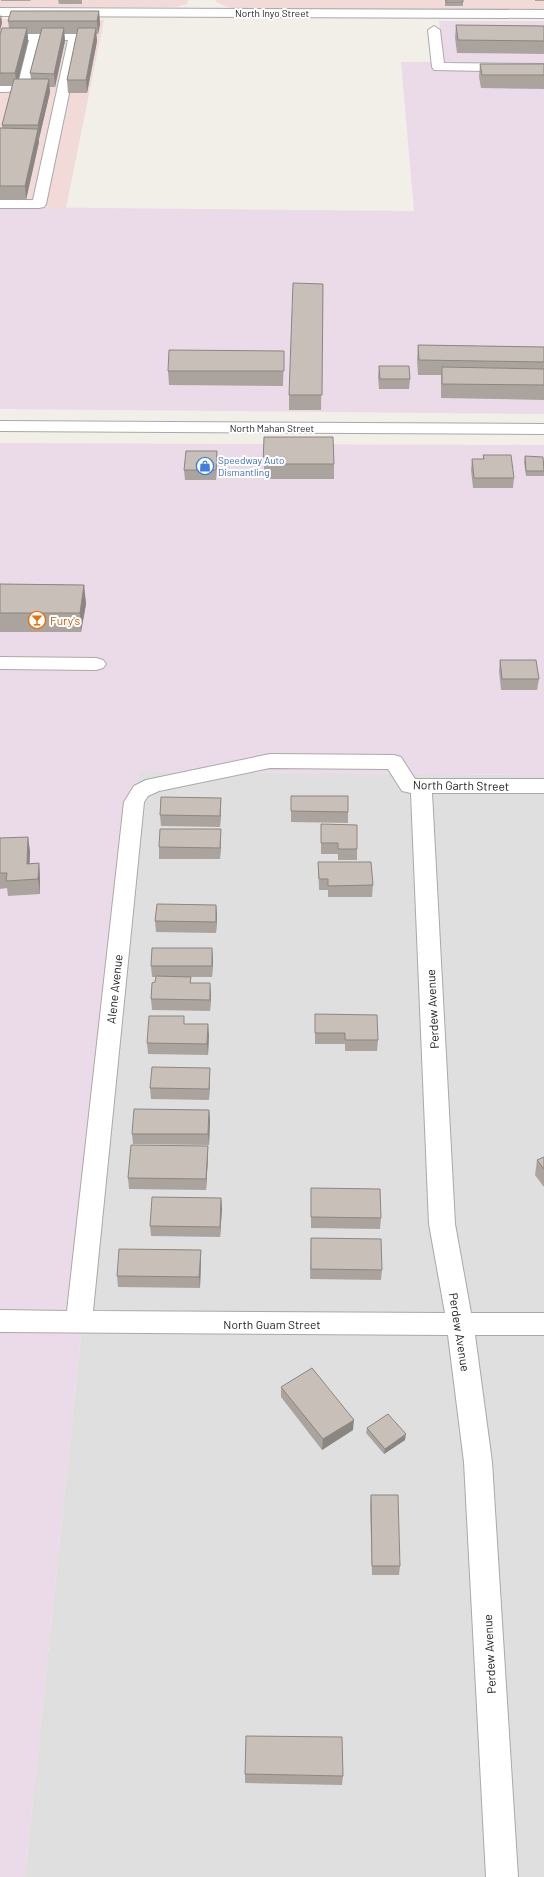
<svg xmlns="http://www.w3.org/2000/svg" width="544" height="1877" viewBox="0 0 544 1877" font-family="Barlow,sans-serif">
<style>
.residential{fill:#e0dfdf}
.commercial{fill:#f2dad9}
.industrial{fill:#ebdbe8}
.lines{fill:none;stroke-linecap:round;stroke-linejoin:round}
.minor-casing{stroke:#a9a9a9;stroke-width:2}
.minor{fill:#fff;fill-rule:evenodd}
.wall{fill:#aba49e;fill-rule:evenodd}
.shaded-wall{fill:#8b8681}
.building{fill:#c7bfb8;stroke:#8b8681}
.labels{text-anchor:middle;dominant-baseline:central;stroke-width:4;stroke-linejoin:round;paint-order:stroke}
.far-street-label{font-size:10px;fill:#222;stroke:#fff}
.far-shop-label{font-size:10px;fill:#366cbe;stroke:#fff;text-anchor:start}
.food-label{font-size:12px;fill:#c56008;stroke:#fff;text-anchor:start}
.street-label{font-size:12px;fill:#222;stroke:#fff}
</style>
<rect width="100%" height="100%" fill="#f2efe9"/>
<!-- residential -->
<path class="residential" d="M 139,771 L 544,775 L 544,1877 L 25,1877 Z"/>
<!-- commercial -->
<path class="commercial" d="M 0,0 L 188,0 L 187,4 L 177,7 L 0,7 Z
M 216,0 L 544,0 L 544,9 L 230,8 L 216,2 Z
M 0,19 L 104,20 L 66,208 L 0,207 Z"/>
<!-- industrial -->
<path class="industrial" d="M 439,21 L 544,21 L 544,414 L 0,409 L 0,207 L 414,211 L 401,62 L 442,62 Z
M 0,443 L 544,445 L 544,775 L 139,771 L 25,1877 L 0,1877 Z"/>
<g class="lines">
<defs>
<path id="minor" d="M 0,8 L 544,10 L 544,18 L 0,16 Z
M 434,26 L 440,30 L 444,63 L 544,64 L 544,72 L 434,70 L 432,67 L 428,30 Z
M 0,32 L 75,32 L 81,36 L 46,204 L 44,207 L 39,208 L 0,208 L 0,200 L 33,200 L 68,40 L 41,40 L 30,84 L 46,85 L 47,88 L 46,91 L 0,92 L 0,84 L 18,84 L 29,40 L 0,40 Z
M 0,421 L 544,424 L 544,434 L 0,431 Z
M 0,657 L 96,658 L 103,660 L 106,664 L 103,668 L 96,670 L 0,669 Z
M 270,754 L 394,755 L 401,757 L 415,779 L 544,779 L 544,793 L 432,793 L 455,1224 L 471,1313 L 544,1313 L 544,1335 L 475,1335 L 492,1462 L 518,1877 L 486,1877 L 464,1462 L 448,1335 L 0,1332 L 0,1310 L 67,1311 L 124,802 L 134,786 L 146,780 ZM 270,768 L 388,769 L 402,791 L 411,793 L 429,1224 L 445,1313 L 93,1311 L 144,802 L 148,796 L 159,791 Z"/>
</defs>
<!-- minor casing -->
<use href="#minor" class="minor-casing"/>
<!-- minor -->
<use href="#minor" class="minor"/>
</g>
<!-- wall -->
<path class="wall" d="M 1,0 L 31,0 L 30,1 L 1,1 Z
M 58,0 L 82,0 L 82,4 L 59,4 Z
M 445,0 L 463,0 L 463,6 L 445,6 Z
M 535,0 L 544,0 L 544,3 L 544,1 L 535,1 Z
M 99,11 L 100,24 L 98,34 L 96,34 L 97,41 L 87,93 L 68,93 L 67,80 L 77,34 L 64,34 L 65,41 L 55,87 L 49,87 L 50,92 L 39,139 L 39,142 L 26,200 L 0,200 L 0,128 L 2,128 L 2,125 L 12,86 L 0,86 L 0,35 L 9,28 L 8,21 ZM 28,34 L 40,34 L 30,73 L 31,79 L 18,79 L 28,41 Z
M 456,25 L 544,26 L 544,54 L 457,53 L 455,38 Z
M 480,64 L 544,64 L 544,89 L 481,88 L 479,77 Z
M 323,284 L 321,410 L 289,410 L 289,395 Z
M 418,345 L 544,347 L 544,400 L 441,398 L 441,375 L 418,375 L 417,360 Z
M 284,351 L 283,386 L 169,385 L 168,371 Z
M 379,366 L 410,379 L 409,389 L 379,389 L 378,377 Z
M 264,437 L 334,464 L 334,479 L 264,479 Z
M 217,451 L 217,461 L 216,480 L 185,480 L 184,470 Z
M 483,455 L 514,478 L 513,488 L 473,488 L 471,470 L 472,459 L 483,459 Z
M 525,456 L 544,462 L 544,476 L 526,476 L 524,462 Z
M 0,584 L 84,585 L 86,604 L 81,632 L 0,632 Z
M 500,660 L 539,679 L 537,690 L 501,690 L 499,671 Z
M 291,796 L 348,812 L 348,823 L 291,822 Z
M 221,798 L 221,809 L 220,827 L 161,826 L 160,815 Z
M 321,824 L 357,849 L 357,860 L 338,860 L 338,854 L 321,854 Z
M 28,837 L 30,852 L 29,863 L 39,863 L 40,878 L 40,894 L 8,896 L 7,888 L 0,889 L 0,838 Z
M 221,840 L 220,859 L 159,859 L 159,847 Z
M 318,862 L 373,885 L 372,897 L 328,897 L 328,890 L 319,890 Z
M 216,905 L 217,916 L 216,933 L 156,932 L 155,921 Z
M 213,959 L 212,977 L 188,977 L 191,977 L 191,983 L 211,994 L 210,1011 L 152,1010 L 151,999 L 155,982 L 156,977 L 152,977 L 151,966 Z
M 315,1014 L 378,1040 L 377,1051 L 345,1051 L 345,1044 L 315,1044 Z
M 184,1016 L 184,1024 L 209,1035 L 208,1055 L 148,1054 L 147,1043 Z
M 210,1068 L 210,1078 L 209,1100 L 151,1099 L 150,1088 Z
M 209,1110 L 210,1120 L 209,1145 L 133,1144 L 132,1134 Z
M 208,1146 L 208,1157 L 206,1190 L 129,1189 L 128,1178 Z
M 544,1157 L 544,1187 L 535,1175 L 537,1160 Z
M 311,1188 L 381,1218 L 380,1229 L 311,1228 Z
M 221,1198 L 222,1209 L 220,1237 L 151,1236 L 150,1226 Z
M 311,1238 L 382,1270 L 381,1280 L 310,1279 Z
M 201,1250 L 201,1261 L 200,1288 L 118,1287 L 117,1276 Z
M 281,1387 L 353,1430 L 322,1450 L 281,1397 Z
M 367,1428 L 405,1440 L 384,1454 L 366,1433 Z
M 371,1495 L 400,1566 L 399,1575 L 372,1575 L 370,1505 Z
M 245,1774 L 343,1776 L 342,1785 L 245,1783 Z"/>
<!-- shaded-wall -->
<path class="shaded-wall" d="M 99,11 L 100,24 L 98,34 L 97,21 Z
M 1,14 L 2,23 L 0,31 L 0,19 Z
M 27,28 L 28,41 L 17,86 L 15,73 Z
M 64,28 L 65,41 L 55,87 L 54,74 Z
M 96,28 L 97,41 L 87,93 L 86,80 Z
M 49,79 L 50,92 L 39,139 L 38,125 Z
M 38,129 L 39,142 L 26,200 L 25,186 Z
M 217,451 L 217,461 L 216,480 L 216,470 Z
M 84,585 L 86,604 L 81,632 L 80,613 Z
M 221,798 L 221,809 L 220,827 L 220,816 Z
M 221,829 L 221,840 L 220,859 L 220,848 Z
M 28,837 L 30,852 L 29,879 L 27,864 Z
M 39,863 L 40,878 L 40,894 L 38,879 Z
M 216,905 L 217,916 L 216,933 Z
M 212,948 L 213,959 L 212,977 Z
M 210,983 L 211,994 L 210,1011 Z
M 208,1024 L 209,1035 L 208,1055 L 207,1044 Z
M 210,1068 L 210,1078 L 209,1100 L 209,1089 Z
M 209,1110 L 210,1120 L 209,1145 L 208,1134 Z
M 208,1146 L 208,1157 L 206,1190 L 206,1179 Z
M 221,1198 L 222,1209 L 220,1237 L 220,1227 Z
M 201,1250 L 201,1261 L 200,1288 L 199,1277 Z
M 354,1420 L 353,1430 L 322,1450 L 323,1439 Z
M 406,1434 L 405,1440 L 384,1454 L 385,1449 Z"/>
<!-- building -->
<path class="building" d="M 446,0 L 463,0 L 463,2 L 446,2 Z
M 11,11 L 99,11 L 97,21 L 8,21 Z
M 456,25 L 544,26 L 544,41 L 458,40 Z
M 2,28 L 27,28 L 15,73 L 0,73 L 0,35 Z
M 42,28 L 64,28 L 54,74 L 30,73 Z
M 78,28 L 96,28 L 86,80 L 67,80 Z
M 480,64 L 544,64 L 544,75 L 482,75 Z
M 14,79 L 49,79 L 38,125 L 2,125 Z
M 0,128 L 38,129 L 25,186 L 0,186 Z
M 293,283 L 323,284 L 322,395 L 289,395 Z
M 418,345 L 544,347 L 544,362 L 419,360 Z
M 169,350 L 284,351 L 284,371 L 168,371 Z
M 379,366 L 409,366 L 410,379 L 380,379 Z
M 442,367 L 544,369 L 544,385 L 442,384 Z
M 264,437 L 333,437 L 334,464 L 263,464 Z
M 186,451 L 217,451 L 216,470 L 184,470 Z
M 483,455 L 511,455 L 514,478 L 474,478 L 472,459 L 484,459 Z
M 525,456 L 543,457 L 544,471 L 526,471 Z
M 0,584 L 84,585 L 80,613 L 0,613 Z
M 500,660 L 536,660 L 539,679 L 502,679 Z
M 291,796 L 348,796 L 348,812 L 291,811 Z
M 161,797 L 221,798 L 220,816 L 160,815 Z
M 321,824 L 357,825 L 357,849 L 338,849 L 338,843 L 321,843 Z
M 160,829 L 221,829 L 220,848 L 159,847 Z
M 28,837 L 27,864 L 39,863 L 38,879 L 6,881 L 7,873 L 0,873 L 0,838 Z
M 318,862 L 371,862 L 373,885 L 328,886 L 328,879 L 319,879 Z
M 157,904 L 216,905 L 216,922 L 155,921 Z
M 152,948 L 212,948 L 212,966 L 151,966 Z
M 156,976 L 191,977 L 190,983 L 210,983 L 210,1000 L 151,999 L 152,983 L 155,982 Z
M 315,1014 L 377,1015 L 378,1040 L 345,1040 L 345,1033 L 315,1033 Z
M 149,1016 L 184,1016 L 184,1024 L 208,1024 L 207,1044 L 147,1043 Z
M 152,1067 L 210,1068 L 209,1089 L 150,1088 Z
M 134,1109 L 209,1110 L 208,1134 L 132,1134 Z
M 131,1145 L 208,1146 L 206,1179 L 128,1178 Z
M 544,1157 L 544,1169 L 537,1160 Z
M 311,1188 L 380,1189 L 381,1218 L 311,1217 Z
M 152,1197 L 221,1198 L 220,1227 L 150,1226 Z
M 311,1238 L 381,1239 L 382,1270 L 311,1269 Z
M 119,1249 L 201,1250 L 199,1277 L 117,1276 Z
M 312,1368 L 354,1420 L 323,1439 L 281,1387 Z
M 388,1414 L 406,1434 L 385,1449 L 367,1428 Z
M 371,1495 L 398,1495 L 400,1566 L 372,1566 Z
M 246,1736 L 342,1737 L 343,1776 L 245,1774 Z"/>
<!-- icons -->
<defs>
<symbol id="shop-ring" viewBox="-11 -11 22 22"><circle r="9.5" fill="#fff" stroke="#3f7fe0" stroke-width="1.5"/><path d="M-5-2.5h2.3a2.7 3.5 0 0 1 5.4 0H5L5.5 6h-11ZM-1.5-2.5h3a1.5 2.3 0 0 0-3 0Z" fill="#3f7fe0"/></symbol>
<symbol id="bar-ring" viewBox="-11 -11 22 22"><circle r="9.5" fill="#fff" stroke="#e8710a" stroke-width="1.5"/><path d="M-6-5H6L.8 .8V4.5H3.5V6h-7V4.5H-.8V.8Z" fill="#e8710a"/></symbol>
</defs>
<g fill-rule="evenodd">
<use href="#shop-ring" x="195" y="456" width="20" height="20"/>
<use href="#bar-ring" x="27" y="610" width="20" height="20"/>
</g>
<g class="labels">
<!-- far-street labels -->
<g class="far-street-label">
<text x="272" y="13">North Inyo Street</text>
<text x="272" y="428">North Mahan Street</text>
</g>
<!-- far-shop labels -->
<g class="far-shop-label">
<text x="218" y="460">Speedway Auto<tspan x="218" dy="12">Dismantling</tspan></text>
</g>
<!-- food labels -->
<g class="food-label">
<text x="50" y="620">Fury's</text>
</g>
<!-- street labels -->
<g class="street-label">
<text transform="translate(461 785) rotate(1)">North Garth Street</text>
<text transform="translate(114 989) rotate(-84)">Alene Avenue</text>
<text transform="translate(432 1009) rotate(-93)">Perdew Avenue</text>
<text x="272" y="1324">North Guam Street</text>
<text transform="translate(460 1332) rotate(81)">Perdew Avenue</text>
<text transform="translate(489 1654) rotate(-93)">Perdew Avenue</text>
</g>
</g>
</svg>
